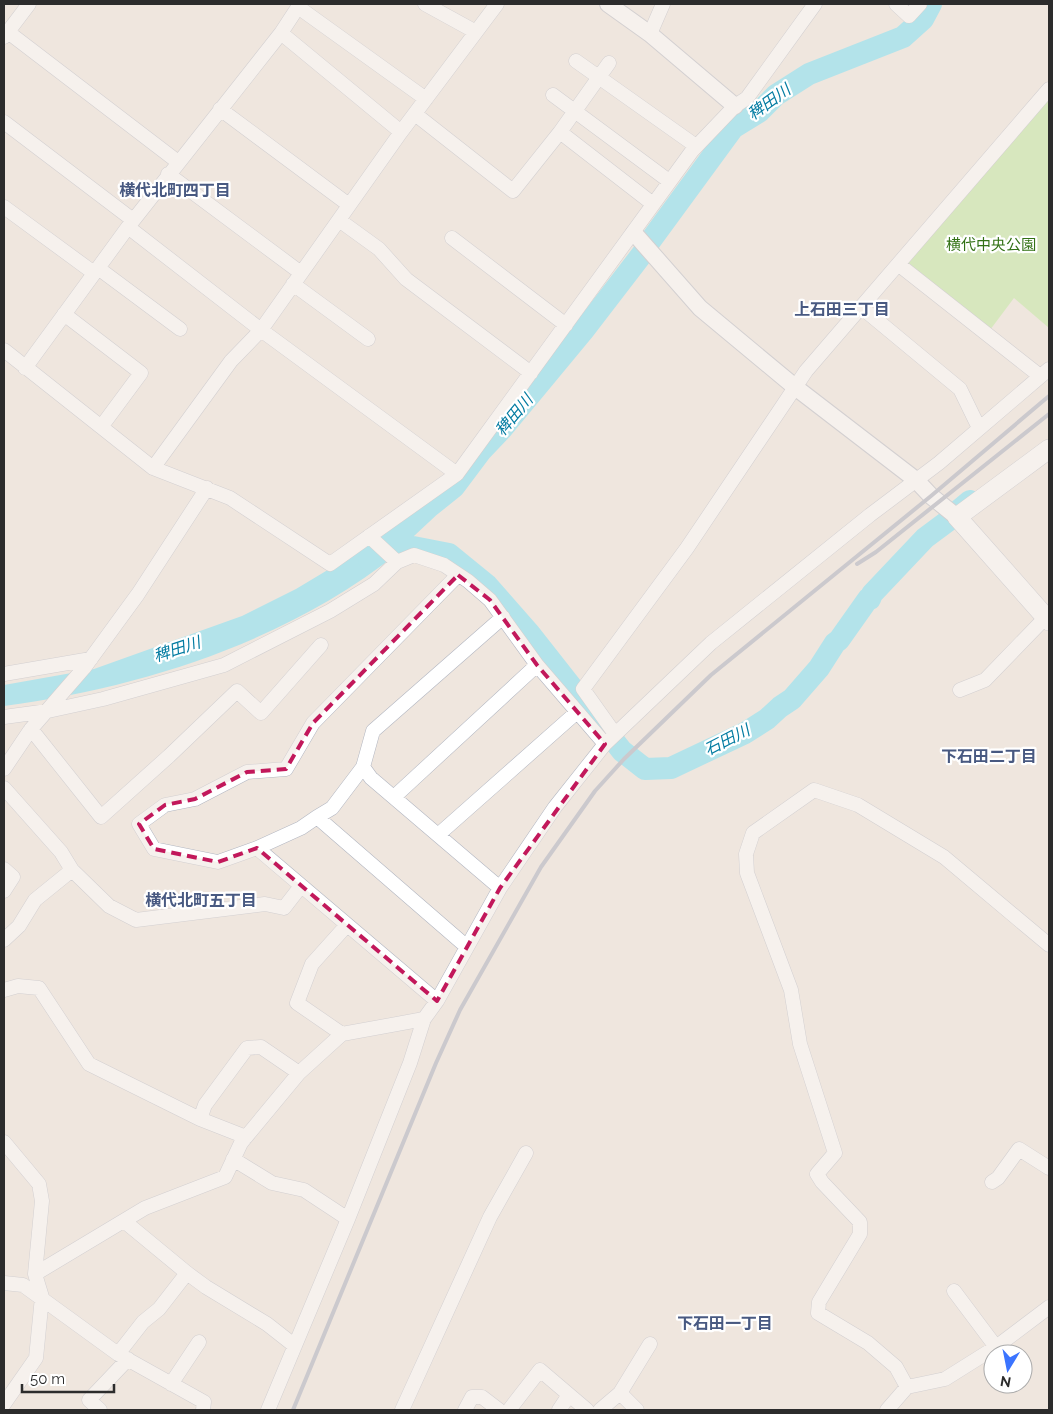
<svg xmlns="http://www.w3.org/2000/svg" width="1053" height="1414" viewBox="0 0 1053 1414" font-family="Raleway,'Noto Sans JP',sans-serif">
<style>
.green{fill:#bbe997}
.water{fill:#6ae1f8}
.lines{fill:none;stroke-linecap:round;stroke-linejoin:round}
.river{stroke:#6ae1f8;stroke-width:22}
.minor-casing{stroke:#b2b6c1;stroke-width:15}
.tertiary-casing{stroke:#b2b6c1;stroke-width:18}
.secondary-casing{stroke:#b2b6c1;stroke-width:20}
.minor{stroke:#fff;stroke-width:14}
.tertiary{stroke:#fff;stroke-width:16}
.secondary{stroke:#fff;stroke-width:19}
.rail{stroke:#a0a6b8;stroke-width:4}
.marked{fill:none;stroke:#c2185b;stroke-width:4;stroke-dasharray:10 6;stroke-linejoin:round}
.labels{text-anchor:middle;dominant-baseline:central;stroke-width:4.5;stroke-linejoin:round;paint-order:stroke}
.park-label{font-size:15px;fill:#327115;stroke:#fff}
.water-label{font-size:16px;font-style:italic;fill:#047ca2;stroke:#fff}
.neighbourhood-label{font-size:16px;font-weight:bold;fill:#485981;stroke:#fff}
</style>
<rect width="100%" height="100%" fill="#efe6de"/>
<!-- green -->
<path class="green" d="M 1049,89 L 1049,328 L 1014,298 L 987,334 L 898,264 Z"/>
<!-- water -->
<path class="water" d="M 381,538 L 389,538 L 397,545 L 398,553 C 286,642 143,687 4,706 L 4,685 L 94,669 L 242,616 L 296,589 Z"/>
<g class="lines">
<!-- river -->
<path class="river" d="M 384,549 L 408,546 L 449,554 L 487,585 L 530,634 L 622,751 L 645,769 L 671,768 L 745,733 L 767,719 L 780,707 L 792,699 L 819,668 L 835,643 L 839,640 L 868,599 L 870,599 L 872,594 L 925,538 L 956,515 L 958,511 L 970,501
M 369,560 L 384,549 L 429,507 L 454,487 L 481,451 L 501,430 L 583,331 L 646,249 L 648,244 L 733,128 L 759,112 L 776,95 L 809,74 L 903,37 L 923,19 L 931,4"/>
<defs>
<path id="minor" d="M 425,4 L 476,32
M 896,4 L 909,16 L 920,4
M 298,7 L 426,99
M 8,32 L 178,162
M 281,33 L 401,132
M 650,34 L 663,4
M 4,37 L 29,4
M 576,61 L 696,146
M 553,95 L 669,181
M 220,109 L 349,205
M 415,114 L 513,191 L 560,132 L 653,204
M 4,122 L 133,220
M 560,132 L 609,63
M 168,174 L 301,273
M 4,207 L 94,273
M 339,220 L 379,249 L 406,279 L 531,373
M 128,227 L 261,330 L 457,474
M 452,238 L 566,325
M 898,264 L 1040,376
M 98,268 L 180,329
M 293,284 L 368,339
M 861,307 L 960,389 L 979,428
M 64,314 L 141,373 L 101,427
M 4,350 L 153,468 L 230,498 L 330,564 L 457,474 L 692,151 L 735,106 L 747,98 L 815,4
M 25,368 L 128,227 L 281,33 L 300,4
M 153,468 L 231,361 L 261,330 L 401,132 L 497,4
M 369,536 L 397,562
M 458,575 L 313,723 L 286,769 L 247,772 L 195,799 L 165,805 L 139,824 L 154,849 L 218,862 L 257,848 L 301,828 L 317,817 L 332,808 L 363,767 L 373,731 L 503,617
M 4,674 L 91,659
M 960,690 L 985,680 L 1046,617
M 4,717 L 48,711 L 103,699 L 224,665 L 330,611 L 374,584 L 397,562 L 414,555 L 444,565 L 468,581 L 490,600 L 537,665 L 605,744
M 31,729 L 101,817 L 169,756 L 237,691 L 261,713 L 321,645
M 615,734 L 583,689 L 687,548 L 806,371 L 1049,89
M 363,767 L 371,778 L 500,888
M 4,769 L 31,729 L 84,668 L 138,594 L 207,488
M 4,788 L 61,852 L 72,870 L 35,900 L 19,926 L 4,940
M 394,797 L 537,665
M 317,817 L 467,947
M 438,835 L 577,712
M 257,848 L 437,1001
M 4,869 L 13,877 L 4,891
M 72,870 L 109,906 L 136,920 L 265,904 L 284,908 L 301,886
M 4,990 L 18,986 L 39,988 L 89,1064 L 200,1119 L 246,1137
M 342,1034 L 297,1003 L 312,964 L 347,925
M 200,1119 L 205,1105 L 247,1048 L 261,1047 L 299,1073
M 4,1142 L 39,1184 L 42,1201 L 35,1274 L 42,1297 L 36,1358 L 4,1404
M 233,1159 L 272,1183 L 304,1190 L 348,1219
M 992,1182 L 998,1178 L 1019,1149 L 1049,1168
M 124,1221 L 187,1273 L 206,1287 L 267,1324 L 295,1346
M 35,1274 L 145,1208 L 225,1177 L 241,1143 L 299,1073 L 342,1034 L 424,1019
M 4,1283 L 23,1285 L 118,1354 L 204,1402 L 203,1410
M 954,1291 L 996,1347
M 118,1354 L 143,1322 L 159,1309 L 187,1273
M 171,1384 L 199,1342
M 907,1387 L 896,1367 L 868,1343 L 818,1313 L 819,1302 L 860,1234 L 860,1222 L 822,1182 L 817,1174 L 835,1153 L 800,1044 L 791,990 L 747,873 L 746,854 L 753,833 L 814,790 L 858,805 L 944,857 L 1049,945
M 620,1393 L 637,1410
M 100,1410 L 89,1400 L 128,1359
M 268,1410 L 348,1219 L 410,1063 L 424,1019 L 437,1001 L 500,888 L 555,807 L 605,744 L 711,643 L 870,515 L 939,463 L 1049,369
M 402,1410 L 490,1217 L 526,1153
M 465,1410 L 472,1397 L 482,1397 L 499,1410
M 509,1410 L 540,1370 L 587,1410
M 559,1410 L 569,1395
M 600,1410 L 620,1393 L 650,1344
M 887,1410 L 907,1387 L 945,1379 L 996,1347 L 1049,1307"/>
<path id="tertiary" d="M 608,4 L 650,34 L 735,106
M 634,233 L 700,308 L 795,387 L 916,480 L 931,496 L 957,517"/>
<path id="secondary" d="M 1049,449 L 957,517 L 1049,621"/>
</defs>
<!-- minor casing -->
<use href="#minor" class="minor-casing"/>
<!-- tertiary casing -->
<use href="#tertiary" class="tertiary-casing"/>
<!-- secondary casing -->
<use href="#secondary" class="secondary-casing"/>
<!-- minor -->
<use href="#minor" class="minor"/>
<!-- tertiary -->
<use href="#tertiary" class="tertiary"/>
<!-- secondary -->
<use href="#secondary" class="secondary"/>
<!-- rail -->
<path class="rail" d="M 857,564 L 876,552 L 1049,414
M 293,1410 L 436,1063 L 460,1010 L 541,867 L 595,791 L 624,759 L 711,675 L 931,496 L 1049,396"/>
</g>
<!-- marked area -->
<path d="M0 0H1053V1414H0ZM 458,575 L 490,600 L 537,665 L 605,744 L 500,888 L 437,1001 L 257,848 L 218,862 L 154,849 L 139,824 L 165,805 L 195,799 L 247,772 L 286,769 L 313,723 Z" fill="#efe6de" fill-opacity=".55" fill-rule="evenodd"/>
<path class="marked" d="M 458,575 L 490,600 L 537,665 L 605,744 L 500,888 L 437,1001 L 257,848 L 218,862 L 154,849 L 139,824 L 165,805 L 195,799 L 247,772 L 286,769 L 313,723 Z"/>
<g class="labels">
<!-- park labels -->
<g class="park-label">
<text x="991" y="245">横代中央公園</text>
</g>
<!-- water labels -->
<g class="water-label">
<text transform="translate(769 102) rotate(-36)">稗田川</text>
<text transform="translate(514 415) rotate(-50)">稗田川</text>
<text transform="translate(177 649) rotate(-18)">稗田川</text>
<text transform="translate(727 740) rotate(-27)">石田川</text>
</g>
<!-- neighbourhood labels -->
<g class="neighbourhood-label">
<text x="175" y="190">横代北町四丁目</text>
<text x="842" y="309">上石田三丁目</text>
<text x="989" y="756">下石田二丁目</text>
<text x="201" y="900">横代北町五丁目</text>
<text x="725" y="1323">下石田一丁目</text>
</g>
</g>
<!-- border -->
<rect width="1053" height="1414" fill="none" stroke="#2c2c2c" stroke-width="10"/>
<!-- north arrow -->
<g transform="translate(1008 1369) rotate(190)"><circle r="24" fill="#ffffff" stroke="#ababab"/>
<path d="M0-4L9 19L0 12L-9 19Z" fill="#3b74ff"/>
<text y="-8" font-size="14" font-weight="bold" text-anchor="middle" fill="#2c2c2c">N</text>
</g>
<!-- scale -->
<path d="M22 1384v8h92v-8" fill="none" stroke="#2c2c2c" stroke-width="2.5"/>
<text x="30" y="1384" font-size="15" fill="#2c2c2c" stroke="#ffffff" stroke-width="4" paint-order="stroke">50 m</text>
</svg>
